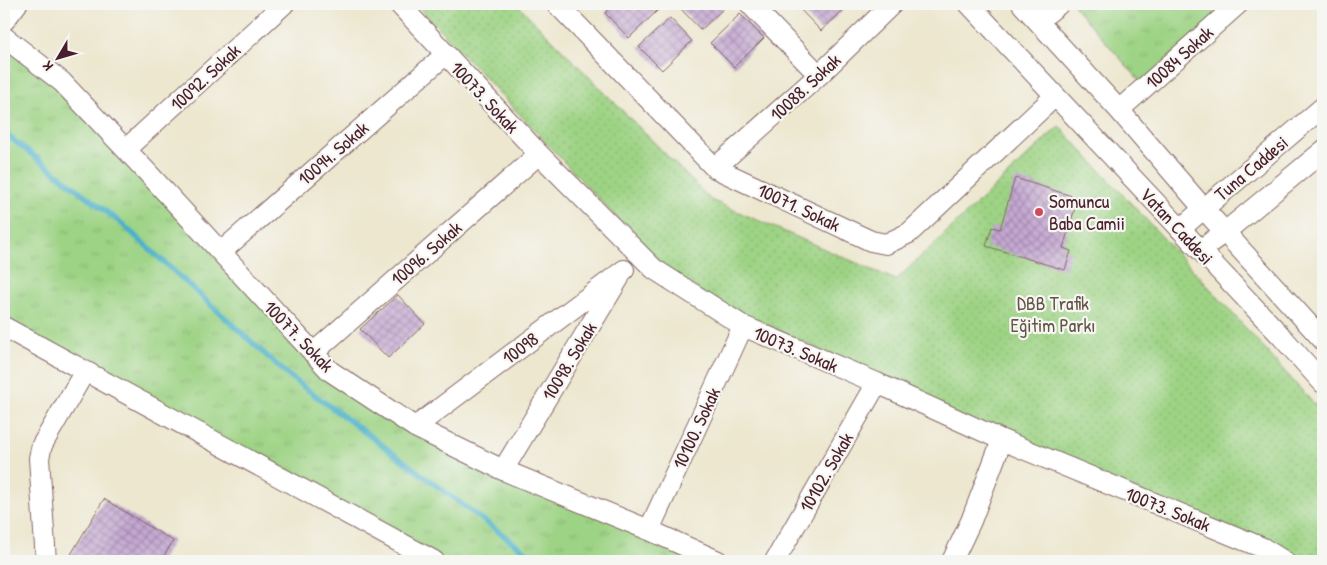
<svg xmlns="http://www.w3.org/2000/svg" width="1327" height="565" viewBox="0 0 1327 565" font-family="'Patrick Hand',sans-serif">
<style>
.grass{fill:url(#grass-tufts);stroke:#747958}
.park{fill:url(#park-dots);stroke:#747958}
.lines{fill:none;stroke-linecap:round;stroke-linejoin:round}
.stream{stroke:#49b0c9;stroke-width:5.5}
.building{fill:url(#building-cross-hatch)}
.minor-casing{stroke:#836564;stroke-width:22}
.minor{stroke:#fff;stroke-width:20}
.poi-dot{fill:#d1495b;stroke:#f6f6f2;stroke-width:2}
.labels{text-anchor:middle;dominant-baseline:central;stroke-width:4.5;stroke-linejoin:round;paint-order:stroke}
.street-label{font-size:19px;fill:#4a1f2b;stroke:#f6f6f2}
.poi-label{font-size:19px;fill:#4a1f2b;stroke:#f6f6f2;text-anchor:start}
.park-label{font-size:19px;fill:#635546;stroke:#f6f6f2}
</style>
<defs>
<pattern id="grass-tufts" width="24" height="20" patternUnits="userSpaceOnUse" patternTransform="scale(1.25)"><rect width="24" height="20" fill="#9dd384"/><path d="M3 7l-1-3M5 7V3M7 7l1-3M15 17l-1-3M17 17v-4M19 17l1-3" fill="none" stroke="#89b572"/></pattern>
<pattern id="park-dots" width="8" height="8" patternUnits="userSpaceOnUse" patternTransform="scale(1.25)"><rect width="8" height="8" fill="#9dd384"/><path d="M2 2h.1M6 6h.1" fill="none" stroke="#89b572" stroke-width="1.8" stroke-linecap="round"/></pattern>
<pattern id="building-cross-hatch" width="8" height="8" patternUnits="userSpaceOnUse" patternTransform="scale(1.25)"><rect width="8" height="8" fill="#c4a8d2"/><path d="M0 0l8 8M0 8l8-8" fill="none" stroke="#a188ab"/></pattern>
</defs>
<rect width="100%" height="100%" fill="#f6f6f2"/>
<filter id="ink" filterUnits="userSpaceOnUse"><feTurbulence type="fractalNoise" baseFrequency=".02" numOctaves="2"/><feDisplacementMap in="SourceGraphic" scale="10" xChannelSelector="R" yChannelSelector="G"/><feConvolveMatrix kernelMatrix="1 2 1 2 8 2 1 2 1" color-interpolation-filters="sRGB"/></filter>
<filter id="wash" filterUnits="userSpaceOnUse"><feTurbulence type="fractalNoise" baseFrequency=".0096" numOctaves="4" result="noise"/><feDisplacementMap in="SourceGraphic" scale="20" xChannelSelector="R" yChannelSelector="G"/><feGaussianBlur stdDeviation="1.12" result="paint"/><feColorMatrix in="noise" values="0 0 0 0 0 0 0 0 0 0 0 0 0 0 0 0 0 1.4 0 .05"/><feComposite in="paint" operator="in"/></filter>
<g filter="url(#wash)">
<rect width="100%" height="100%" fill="#ede7cf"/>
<!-- grass -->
<path class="grass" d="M 1077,4 L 1230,4 L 1141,82 L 1074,6 Z
M 4,37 L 62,82 L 313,353 L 415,427 L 718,561 L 434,561 L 4,327 Z"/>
<!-- park -->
<path class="park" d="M 416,4 L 517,4 L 711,200 L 896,280 L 1059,126 L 1206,284 L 1323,414 L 1323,561 L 1299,561 L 1283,549 L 1007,439 L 682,284 L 641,244 Z"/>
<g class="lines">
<!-- stream -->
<path class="stream" d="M 4,133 L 121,223 L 289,376 L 522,549 L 541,561"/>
</g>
<g id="blocks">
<!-- building -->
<path class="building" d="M 614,4 L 656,4 L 660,8 L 629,38 L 605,13 Z
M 684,4 L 728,4 L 701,30 L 680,8 Z
M 795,4 L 850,4 L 821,31 Z
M 740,14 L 764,38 L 734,67 L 710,43 Z
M 670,18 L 692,41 L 662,70 L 639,47 Z
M 1015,178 L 1078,198 L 1063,248 L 1071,251 L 1065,270 L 986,246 L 992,227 L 1000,229 Z
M 398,295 L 425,324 L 388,358 L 360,329 Z
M 104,499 L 173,541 L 161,561 L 67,561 Z"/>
</g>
</g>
<g filter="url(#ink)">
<use href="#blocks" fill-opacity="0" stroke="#836564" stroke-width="1"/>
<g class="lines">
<defs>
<path id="minor" d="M 399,4 L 539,154 L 654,269 L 743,326 L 877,383 L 1002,440 L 1263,548 L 1284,561
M 557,4 L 715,168 L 871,241 L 886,244 L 909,233 L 1055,96
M 750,4 L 819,75
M 969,4 L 1282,337 L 1323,383
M 1022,4 L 1119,110 L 1203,208 L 1323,340
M 4,21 L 17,4
M 1038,21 L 1059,4
M 4,37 L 62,82 L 148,173 L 330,371 L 415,427 L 503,470 L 649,530 L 718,561
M 1119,110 L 1238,4
M 126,149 L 284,4
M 715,168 L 819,75 L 892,4
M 1180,229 L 1323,107
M 1200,250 L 1225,232 L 1323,151
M 221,252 L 446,54
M 4,327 L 434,561
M 313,353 L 539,154
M 415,427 L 624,270
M 503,470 L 619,278
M 649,530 L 743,326
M 46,561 L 39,458 L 42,445 L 85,371
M 775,561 L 877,383
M 952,561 L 971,521 L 1002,440"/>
</defs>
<!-- minor casing -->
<use href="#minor" class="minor-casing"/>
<!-- minor -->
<use href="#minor" class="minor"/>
</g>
</g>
<!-- markers -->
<circle class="poi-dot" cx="1039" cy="212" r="5"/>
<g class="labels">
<!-- street labels -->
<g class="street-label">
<text transform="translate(1179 57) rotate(-42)">10084 Sokak</text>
<text transform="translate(205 77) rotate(-43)">10092. Sokak</text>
<text transform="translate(805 87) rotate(-43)">10088. Sokak</text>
<text transform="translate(485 97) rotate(47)">10073. Sokak</text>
<text transform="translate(333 153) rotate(-41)">10094. Sokak</text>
<text transform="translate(1251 168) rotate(-40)">Tuna Caddesi</text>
<text transform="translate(799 207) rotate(25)">10071. Sokak</text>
<text transform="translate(1177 226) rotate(47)">Vatan Caddesi</text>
<text transform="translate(426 253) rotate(-41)">10096. Sokak</text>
<text transform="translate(299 336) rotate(46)">10077. Sokak</text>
<text transform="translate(520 348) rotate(-37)">10098</text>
<text transform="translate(796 349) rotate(23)">10073. Sokak</text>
<text transform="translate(569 361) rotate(-59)">10098. Sokak</text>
<text transform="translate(696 428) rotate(-65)">10100. Sokak</text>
<text transform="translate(826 472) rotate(-60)">10102. Sokak</text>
<text transform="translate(1168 509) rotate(22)">10073. Sokak</text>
</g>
<!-- poi labels -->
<g class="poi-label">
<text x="1049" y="201">Somuncu<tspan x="1049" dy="22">Baba Camii</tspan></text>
</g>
<!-- park labels -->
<g class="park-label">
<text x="1053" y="303">DBB Trafik<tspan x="1053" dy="22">Eğitim Parkı</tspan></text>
</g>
</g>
<!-- margin -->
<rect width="1327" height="565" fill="none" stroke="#f6f6f2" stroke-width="20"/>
<!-- north arrow -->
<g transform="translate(58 58) rotate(232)" stroke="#f6f6f2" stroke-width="4" paint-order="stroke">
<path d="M0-4L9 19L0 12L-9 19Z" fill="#4a1f2b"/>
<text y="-8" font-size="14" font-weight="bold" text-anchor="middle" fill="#4a1f2b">K</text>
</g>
</svg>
